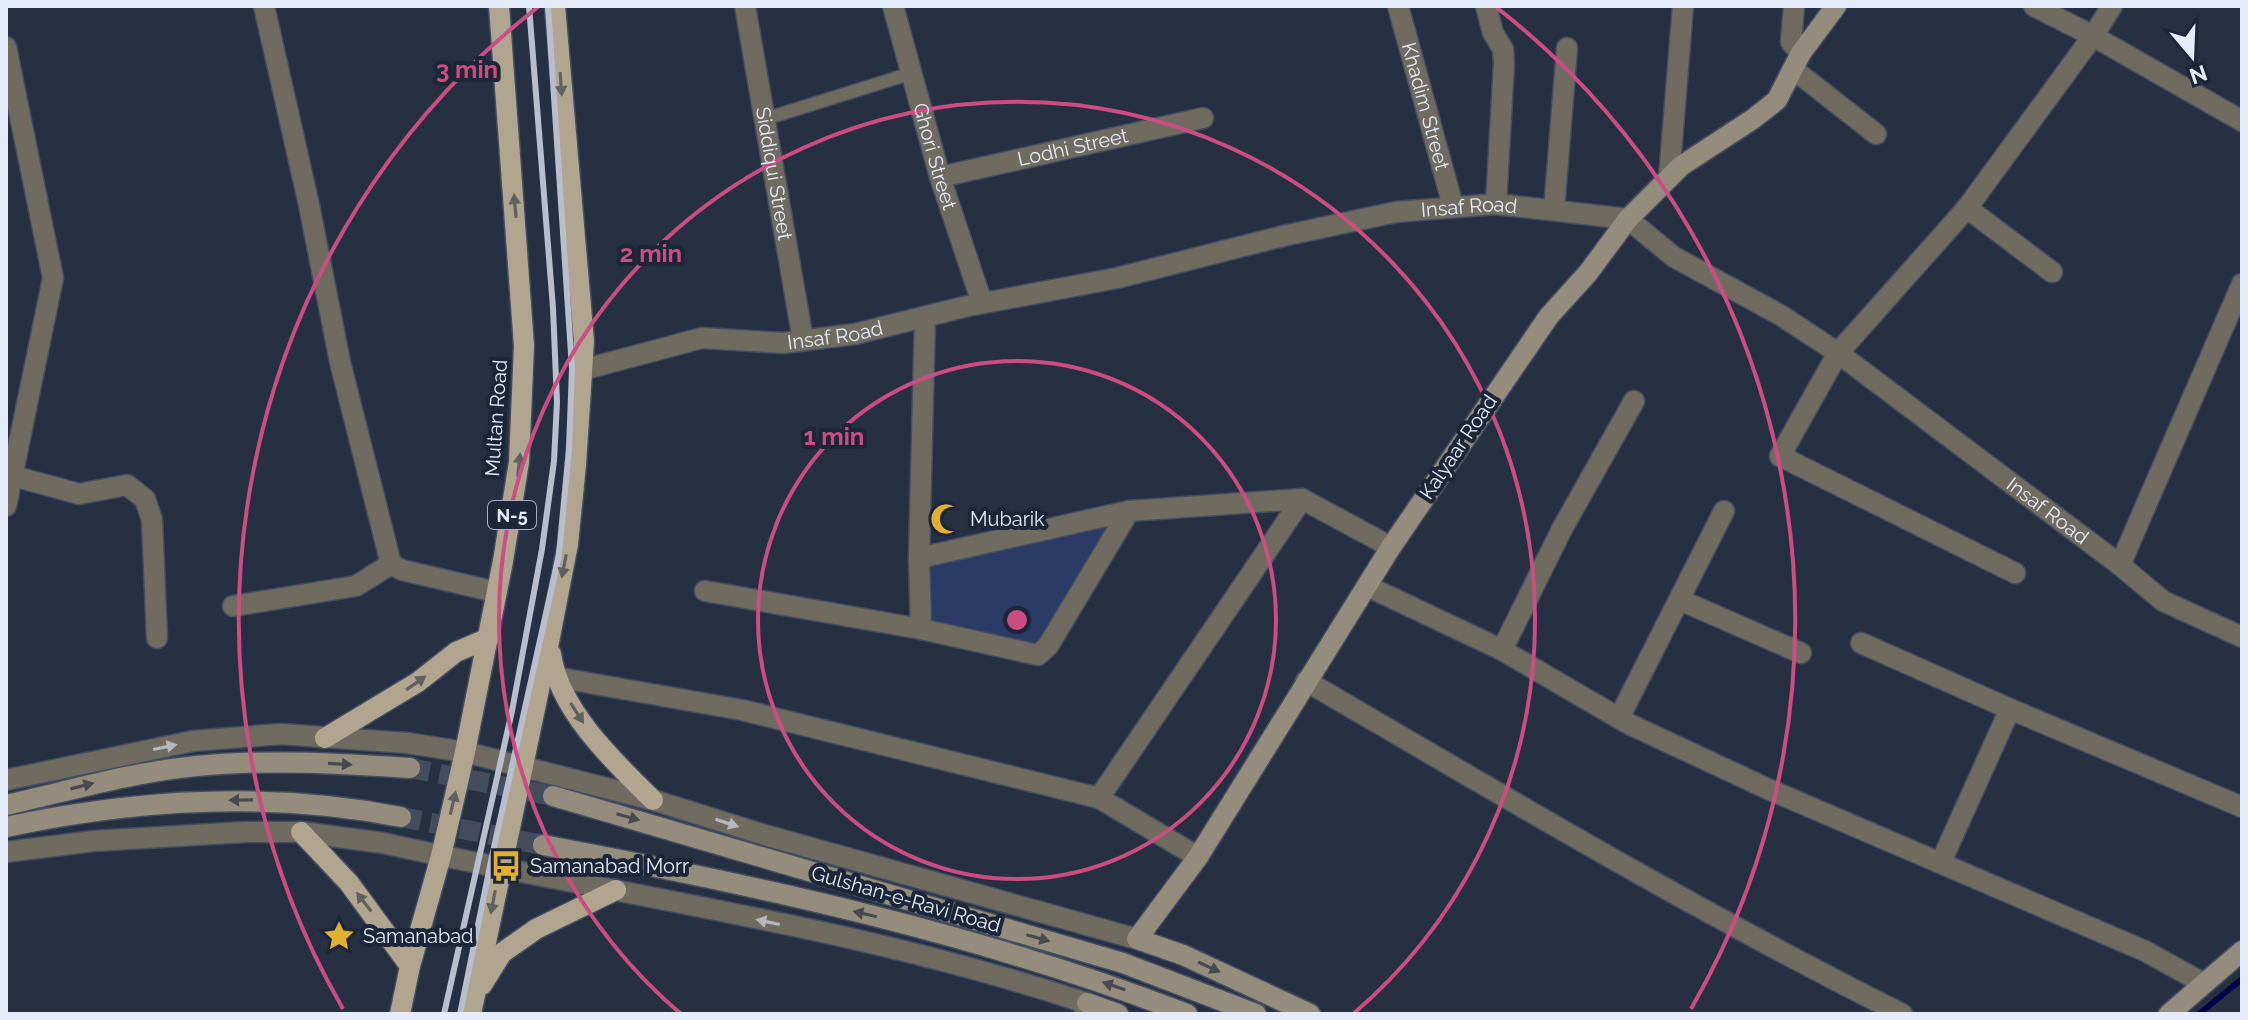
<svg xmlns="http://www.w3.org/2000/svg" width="2248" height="1020" viewBox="0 0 2248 1020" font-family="Raleway,sans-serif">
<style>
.green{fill:#2a3b65}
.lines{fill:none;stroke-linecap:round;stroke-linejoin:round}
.stream{stroke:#020449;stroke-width:6}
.secondary-tunnel{stroke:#444c5e;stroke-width:20;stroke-dasharray:20 10;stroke-linecap:butt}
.lane-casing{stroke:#454e60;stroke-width:15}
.street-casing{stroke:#454e60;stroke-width:23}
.secondary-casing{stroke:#454e60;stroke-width:23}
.primary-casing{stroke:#454e60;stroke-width:23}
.lane{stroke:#706b61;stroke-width:12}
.street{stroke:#706b61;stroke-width:20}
.secondary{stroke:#948c7c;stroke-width:20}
.primary{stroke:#b0a690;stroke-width:20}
.rail{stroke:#b8becd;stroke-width:6}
.oneway{fill:#5f6060}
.oneway2{fill:#b6b8bc}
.oneway3{fill:#474a50}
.ring{fill:none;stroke:#cb4d82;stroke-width:4}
.labels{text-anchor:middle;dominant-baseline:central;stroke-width:8;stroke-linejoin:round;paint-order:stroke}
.shield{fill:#1d2639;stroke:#a9b0bf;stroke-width:2}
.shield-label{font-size:18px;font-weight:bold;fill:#e5ebf8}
.street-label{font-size:20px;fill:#e5ebf8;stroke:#1d2639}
.poi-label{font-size:20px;fill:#e5ebf8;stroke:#1d2639;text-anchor:start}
.centre{fill:#cb4d82;stroke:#1d2639;stroke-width:4}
.ring-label{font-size:24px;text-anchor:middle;font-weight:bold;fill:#cb4d82;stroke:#1d2639;stroke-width:8;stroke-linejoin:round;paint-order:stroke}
</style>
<rect width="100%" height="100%" fill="#273043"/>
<!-- green -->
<path class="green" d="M 1129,511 L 1048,646 L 921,629 L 924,557 Z"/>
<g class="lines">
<!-- stream -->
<path class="stream" d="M 2199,1014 L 2242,979"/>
<!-- secondary-tunnel -->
<path class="secondary-tunnel" d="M 410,768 L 553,796
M 401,817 L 543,845"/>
<defs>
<path id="lane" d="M 765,119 L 912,73"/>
<g id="street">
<path d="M 264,6 L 309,205 L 340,362 L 391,564 L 402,570 L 496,592"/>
<path id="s1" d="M 745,6 L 803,340"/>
<path id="s2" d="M 893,6 L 940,177 L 982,303"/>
<path id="s3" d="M 1398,6 L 1453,206"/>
<path d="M 1486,6 L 1493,33 L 1503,49 L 1504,63 L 1496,204"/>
<path d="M 1794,6 L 1791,42 L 1801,53"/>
<path d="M 2034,6 L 2093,36 L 2242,121"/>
<path d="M 6,47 L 53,278 L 6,506"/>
<path d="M 1793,69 L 1876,134"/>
<path id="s4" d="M 940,177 L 1203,118"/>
<path d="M 1669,178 L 1683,6"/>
<path d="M 1967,208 L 2052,272"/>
<path d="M 1554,210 L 1567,48"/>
<path id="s5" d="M 582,370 L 702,338 L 783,343 L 855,334 L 968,306 L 1117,278 L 1283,236 L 1396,212 L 1496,204 L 1628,219 L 1674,257 L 1782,316 L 1838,353 L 2120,565 L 2163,601 L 2242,637"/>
<path d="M 6,474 L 79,494 L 127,485 L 145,499 L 152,520 L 157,638"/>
<path d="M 919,558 L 1129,511 L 1302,499 L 1391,547"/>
<path d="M 2120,565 L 2242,284"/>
<path d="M 2015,573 L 1780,456 L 1838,353 L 1967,208 L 2093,36 L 2112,6"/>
<path d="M 1367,586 L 1502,650 L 1629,724 L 1768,789 L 2145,951 L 2203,983"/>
<path d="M 705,591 L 921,629 L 1038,655 L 1048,646 L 1129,511"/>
<path d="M 1680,600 L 1801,653"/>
<path d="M 233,606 L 356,586 L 391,564"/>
<path d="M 921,629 L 919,558 L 925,317"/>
<path d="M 1861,643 L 2010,709"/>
<path d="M 1502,650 L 1562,529 L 1634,401"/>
<path d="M 555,677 L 742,710 L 1099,798 L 1302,499"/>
<path d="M 1306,681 C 1503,796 1698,912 1902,1014"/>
<path d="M 1619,718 L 1724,511"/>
<path d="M 6,780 L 193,741 L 281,734 L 407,743 L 465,752 L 653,800 L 765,835 L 1137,939"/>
<path d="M 1099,798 L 1198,857"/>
<path d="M 6,852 L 94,841 L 245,832 L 301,832 L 383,843 C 615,895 853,926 1080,1001 L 1087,1003 L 1084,1014"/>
<path d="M 1941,862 L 2010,709 L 2242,807"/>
</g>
<path id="secondary" d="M 553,796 L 1123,963 L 1256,1014
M 6,805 C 69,791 132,772 197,766 C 264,759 343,763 410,768
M 6,827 C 137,799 270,791 401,817
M 543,845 C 761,886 981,934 1187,1014
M 1087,1003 L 1118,1014
M 1310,1014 L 1183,955 L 1137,939 L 1198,857 L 1391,547 L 1549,316 L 1588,273 L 1628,219 L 1681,166 L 1753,119 L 1777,100 L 1801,53 L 1836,6
M 2169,1014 L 2242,951"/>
<path id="primary" d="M 551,654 C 559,710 614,762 653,800
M 325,738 L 418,682 L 456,652 L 489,638
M 301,832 L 349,883 L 410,966
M 482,985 L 502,953 L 536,929 L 616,890
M 400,1014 L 410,966 L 441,856 L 465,752 L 503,561 L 519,462 L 524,346 L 499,6
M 471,1014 L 549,642 L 568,544 L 576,465 L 584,341 L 555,6"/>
</defs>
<!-- lane casing -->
<use href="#lane" class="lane-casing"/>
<!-- street casing -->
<use href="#street" class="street-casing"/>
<!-- secondary casing -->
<use href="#secondary" class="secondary-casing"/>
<!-- primary casing -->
<use href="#primary" class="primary-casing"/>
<!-- lane -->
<use href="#lane" class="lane"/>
<!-- street -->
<use href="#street" class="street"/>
<!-- secondary -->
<use href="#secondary" class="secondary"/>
<!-- primary -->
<use href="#primary" class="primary"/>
<!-- rail -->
<path class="rail" d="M 444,1014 L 512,711 L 542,549 L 554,461 L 557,402 L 553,308 L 529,6
M 460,1014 L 492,856 L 559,555 L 569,449 L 572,369 L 548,6"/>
</g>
<!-- one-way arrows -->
<defs><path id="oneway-solid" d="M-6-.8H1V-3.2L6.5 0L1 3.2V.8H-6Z" transform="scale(2)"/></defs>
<g class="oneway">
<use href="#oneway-solid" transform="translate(561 84) rotate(86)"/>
<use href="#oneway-solid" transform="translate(515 206) rotate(-95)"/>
<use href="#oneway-solid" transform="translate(519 465) rotate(-84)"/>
<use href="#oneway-solid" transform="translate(564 566) rotate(101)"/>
<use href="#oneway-solid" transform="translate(416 683) rotate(-35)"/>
<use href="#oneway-solid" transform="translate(577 713) rotate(57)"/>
<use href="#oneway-solid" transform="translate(453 803) rotate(-77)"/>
<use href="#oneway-solid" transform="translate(364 902) rotate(-128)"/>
<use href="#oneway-solid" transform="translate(493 902) rotate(101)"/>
</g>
<g class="oneway2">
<use href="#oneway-solid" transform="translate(165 747) rotate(-12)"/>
<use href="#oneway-solid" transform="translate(727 823) rotate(18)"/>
<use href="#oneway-solid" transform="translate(768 922) rotate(-168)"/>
</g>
<g class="oneway3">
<use href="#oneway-solid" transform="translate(340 764) rotate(3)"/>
<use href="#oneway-solid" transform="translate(82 786) rotate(-14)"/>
<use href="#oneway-solid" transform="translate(241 800) rotate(179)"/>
<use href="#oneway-solid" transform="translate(628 817) rotate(16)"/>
<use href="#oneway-solid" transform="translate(865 914) rotate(-167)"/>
<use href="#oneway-solid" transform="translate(1038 938) rotate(16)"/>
<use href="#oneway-solid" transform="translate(1209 967) rotate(25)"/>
<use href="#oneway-solid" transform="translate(1114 986) rotate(-161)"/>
</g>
<!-- distance rings -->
<g class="ring">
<circle cx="1017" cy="620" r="259"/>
<path d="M681 1014A518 518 0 1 1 1353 1014"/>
<path d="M343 1009A778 778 0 0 1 538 7M1496 7A778 778 0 0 1 1691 1009"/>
</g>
<!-- icons -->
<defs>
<symbol id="mosque-bare" viewBox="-9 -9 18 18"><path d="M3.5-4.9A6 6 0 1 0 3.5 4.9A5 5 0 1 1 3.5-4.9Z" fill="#e1af34" stroke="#1d2639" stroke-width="2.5" paint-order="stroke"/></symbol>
<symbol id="bus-bare" viewBox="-9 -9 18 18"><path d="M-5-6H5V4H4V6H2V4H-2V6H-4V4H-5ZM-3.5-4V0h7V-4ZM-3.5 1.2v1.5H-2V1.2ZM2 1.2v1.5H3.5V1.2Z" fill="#e1af34" stroke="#1d2639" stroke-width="2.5" paint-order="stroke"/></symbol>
<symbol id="sight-bare" viewBox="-9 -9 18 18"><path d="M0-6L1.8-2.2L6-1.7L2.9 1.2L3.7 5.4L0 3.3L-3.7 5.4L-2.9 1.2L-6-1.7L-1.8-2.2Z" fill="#e1af34" stroke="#1d2639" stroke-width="2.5" paint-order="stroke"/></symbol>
</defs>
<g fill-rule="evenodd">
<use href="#mosque-bare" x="924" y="497" width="44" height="44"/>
<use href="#bus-bare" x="484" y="844" width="44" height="44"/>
<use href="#sight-bare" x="317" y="914" width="44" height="44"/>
</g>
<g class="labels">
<!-- shield labels -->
<rect class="shield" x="488" y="501" width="48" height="28" rx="6"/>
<g class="shield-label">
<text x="512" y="515">N-5</text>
</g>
<!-- street labels -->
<g class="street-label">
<text stroke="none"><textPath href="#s3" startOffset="104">Khadim Street</textPath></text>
<text stroke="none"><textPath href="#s4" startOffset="136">Lodhi Street</textPath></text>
<text stroke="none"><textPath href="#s2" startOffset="156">Ghori Street</textPath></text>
<text stroke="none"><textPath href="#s1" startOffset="170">Siddiqui Street</textPath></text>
<text stroke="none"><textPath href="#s5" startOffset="906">Insaf Road</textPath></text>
<text stroke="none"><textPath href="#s5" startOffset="258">Insaf Road</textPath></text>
<text transform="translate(496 418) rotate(-86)">Multan Road</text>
<text transform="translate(1458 447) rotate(-56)">Kalyaar Road</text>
<text stroke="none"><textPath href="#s5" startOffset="1578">Insaf Road</textPath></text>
<text transform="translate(906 899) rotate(16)">Gulshan-e-Ravi Road</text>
</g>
<!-- poi labels -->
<g class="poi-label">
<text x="970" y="519">Mubarik</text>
<text x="530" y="866">Samanabad Morr</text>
<text x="363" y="936">Samanabad</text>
</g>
</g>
<circle cx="1017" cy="620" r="12" class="centre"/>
<g class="ring-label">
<text x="467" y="78">3 min</text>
<text x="651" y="262">2 min</text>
<text x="834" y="445">1 min</text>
</g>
<!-- border -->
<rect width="2248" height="1020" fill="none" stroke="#e5ebf8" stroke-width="16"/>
<!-- north arrow -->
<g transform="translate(2192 56) rotate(161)" stroke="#1d2639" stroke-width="6" paint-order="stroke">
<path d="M0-6L14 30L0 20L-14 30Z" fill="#e5ebf8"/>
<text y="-12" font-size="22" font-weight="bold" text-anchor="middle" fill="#e5ebf8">N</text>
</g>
</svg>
